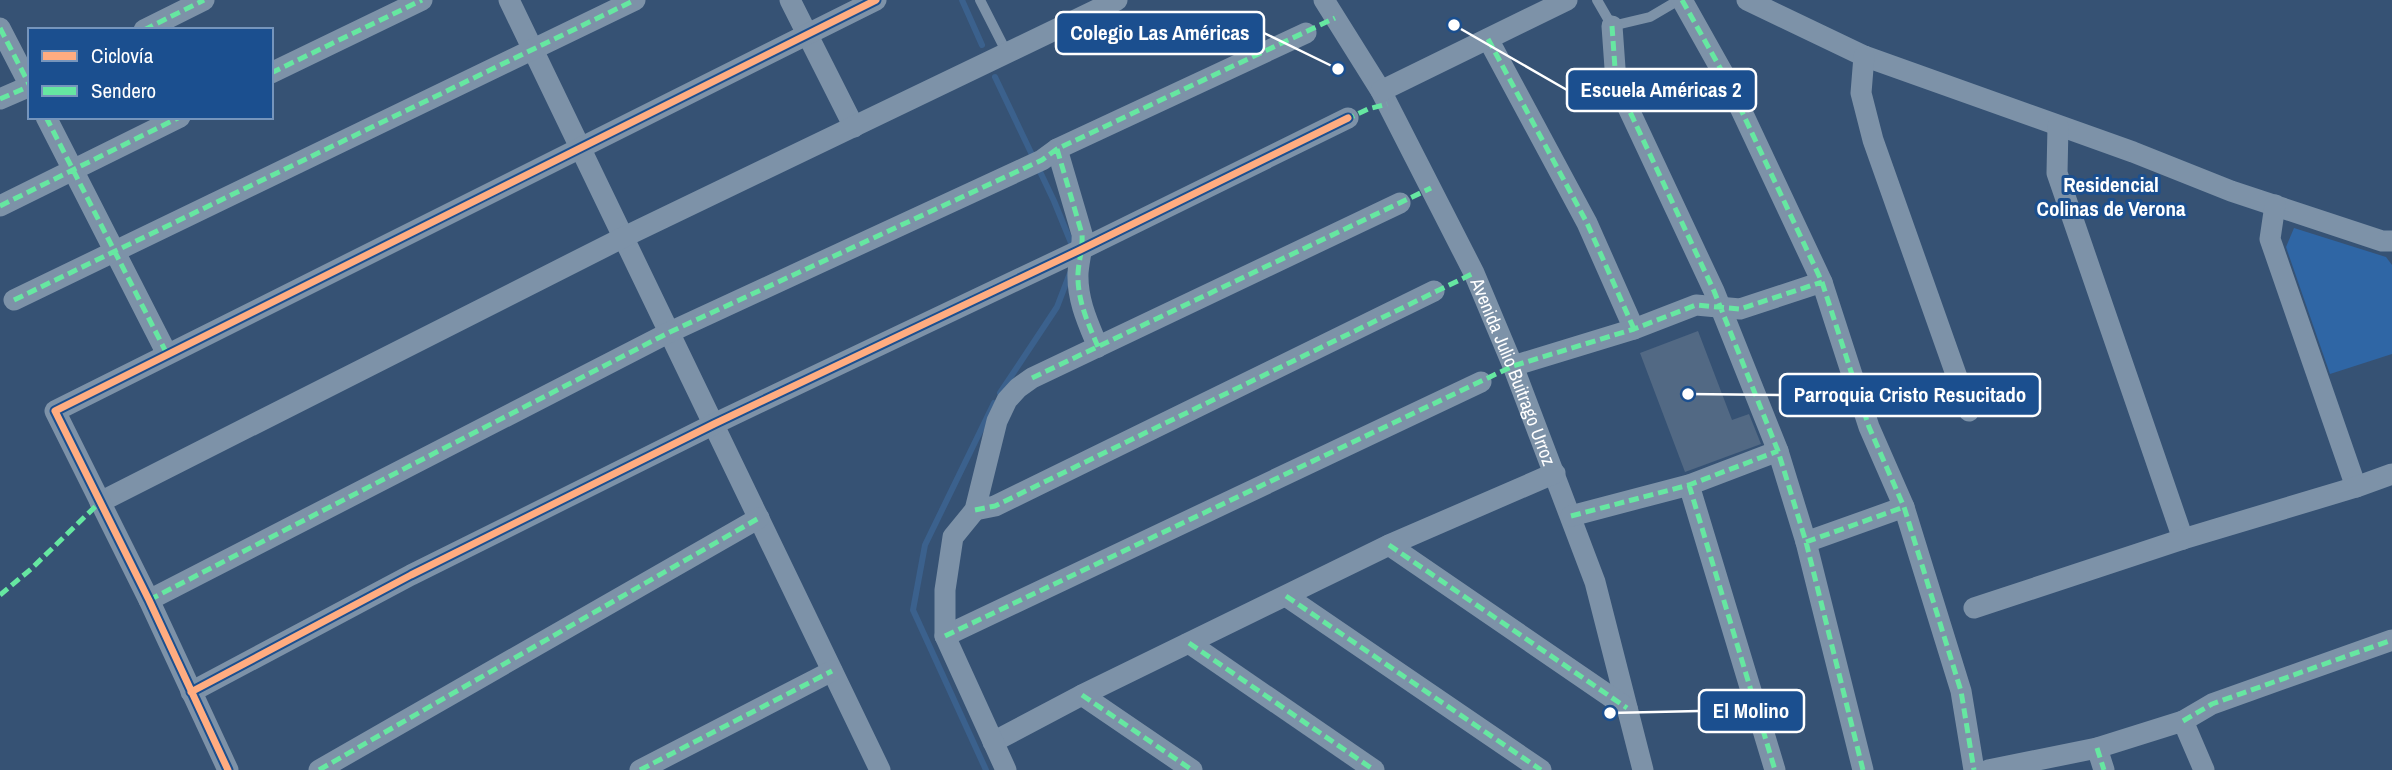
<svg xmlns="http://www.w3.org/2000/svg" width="2392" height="770" viewBox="0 0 2392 770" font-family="'Archivo Narrow',sans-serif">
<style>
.green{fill:#2f66a5}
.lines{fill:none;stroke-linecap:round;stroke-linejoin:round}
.stream{stroke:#3b618d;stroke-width:6}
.building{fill:#526984}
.lane{stroke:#7d92a8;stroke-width:10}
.street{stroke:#7d92a8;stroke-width:21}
.quiet{stroke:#66e7a1;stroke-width:5;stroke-dasharray:10 5;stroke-linecap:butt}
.cycleway-casing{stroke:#1b4f8f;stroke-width:11}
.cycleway{stroke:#ffac80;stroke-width:7}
.labels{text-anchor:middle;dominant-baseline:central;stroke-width:6;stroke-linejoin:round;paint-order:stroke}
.street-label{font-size:19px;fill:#fff;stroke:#1b4f8f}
.neighbourhood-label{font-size:21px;font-weight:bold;fill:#fff;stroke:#1b4f8f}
.leader{fill:none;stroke:#fff;stroke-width:2.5}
.callout-dot{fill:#fff;stroke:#1b4f8f;stroke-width:2.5}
.callout{fill:#1b4f8f;stroke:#fff;stroke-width:2.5}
.callout-label{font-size:21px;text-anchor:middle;font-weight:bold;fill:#fff}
</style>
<rect width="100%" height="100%" fill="#365274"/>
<!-- green -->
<path class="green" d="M 2294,228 L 2386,257 L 2392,265 L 2392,354 L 2330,374 L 2286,247 Z"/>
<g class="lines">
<!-- stream -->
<path class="stream" d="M 962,0 L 982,45
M 995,77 L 1054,201 L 1074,250
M 1000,393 L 1057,307 L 1070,273
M 986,770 L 913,610 L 925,545 L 994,403"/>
</g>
<!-- building -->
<path class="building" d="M 1698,331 L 1732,420 L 1749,414 L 1761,444 L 1685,472 L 1640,353 Z"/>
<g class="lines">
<!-- lane -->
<path class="lane" d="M 980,0 L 1007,53
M 1597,0 L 1612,26 L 1650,17 L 1679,0"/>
<!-- street -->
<g class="street">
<path d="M 509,0 L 880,770"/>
<path d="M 790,0 L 854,127"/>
<path id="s1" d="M 1324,0 L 1381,91 L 1474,273 L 1513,366 L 1595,582 L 1643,770"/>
<path d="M 1682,0 L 1728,82 L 1822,282 L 1869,427 L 1904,507 L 1961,691 L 1974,770"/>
<path d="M 1747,0 L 1864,56 L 2133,152 L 2231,191 L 2382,241 L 2392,241"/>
<path d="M 1612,26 L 1616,82 L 1714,291 L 1778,451 L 1806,542 L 1863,770"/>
<path d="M 0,28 L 30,86"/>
<path d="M 144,30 L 204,0"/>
<path d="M 1488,39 L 1587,223 L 1634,329"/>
<path d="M 1864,56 L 1861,93 L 1873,140 L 1969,411"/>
<path d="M 271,73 L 422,0"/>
<path d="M 1381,91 L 1567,0"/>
<path d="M 0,99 L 30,86"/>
<path d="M 46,117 L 167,354"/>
<path d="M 2058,126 L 2057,173 L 2183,539"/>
<path d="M 1057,149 L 1082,234 C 1083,248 1079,259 1078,273 C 1077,300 1088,323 1098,347"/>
<path d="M 2275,205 L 2270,239 L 2356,487"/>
<path d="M 0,206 L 180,117"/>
<path d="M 14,300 L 635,0"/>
<path d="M 1513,366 L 1634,329 L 1696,305 L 1740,309 L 1822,282"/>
<path d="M 1689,485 L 1775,770"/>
<path d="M 100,502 L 624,237 L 1117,0"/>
<path d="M 975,510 L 995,506 L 1434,291"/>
<path d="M 1571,516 L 1689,485 L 1778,451"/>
<path d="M 1806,542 L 1904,507"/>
<path d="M 1389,545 L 1627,708"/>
<path d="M 1286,596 L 1541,770"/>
<path d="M 149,600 L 670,332 L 1042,160 L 1057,149 L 1306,33"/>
<path d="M 1974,608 L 2183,539 L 2356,487 L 2392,474"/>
<path d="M 945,636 L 1481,382"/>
<path d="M 1189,643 L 1374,770"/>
<path d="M 191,692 L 411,575 L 714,424 L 1080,250 L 1348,118"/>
<path d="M 1082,695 L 1192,770"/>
<path d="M 2183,721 L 2212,704 L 2392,640"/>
<path d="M 993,742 L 1082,695 L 1389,545 L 1555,473"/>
<path d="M 2097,748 L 2104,770"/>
<path d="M 228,770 L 149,600 L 55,411 L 876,0"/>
<path d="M 319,770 L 759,518"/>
<path d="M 640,770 L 832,671"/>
<path d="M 1006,770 L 945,636 L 945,590 L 953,537 L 975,510 L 997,421 L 1007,400 L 1018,388 L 1032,378 L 1400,203"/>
<path d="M 1988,770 L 2097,748 L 2183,721 L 2204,770"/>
</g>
<!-- quiet -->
<path class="quiet" d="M 1682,0 L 1728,82 L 1822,282 L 1869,427 L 1904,507 L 1961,691 L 1974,770
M 1612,26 L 1616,82 L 1714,291 L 1778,451 L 1806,542 L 1863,770
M 0,28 L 30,86
M 144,30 L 204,0
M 1488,39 L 1587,223 L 1634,329
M 271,73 L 422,0
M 0,99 L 30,86
M 46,117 L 167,354
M 1345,120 L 1368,109 L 1387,104
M 1057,149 L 1082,234 C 1083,248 1079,259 1078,273 C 1077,300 1088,323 1098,347
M 0,206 L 180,117
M 14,300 L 635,0
M 1032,378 L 1431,188
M 1689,485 L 1775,770
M 975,510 L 995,506 L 1474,273
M 1571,516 L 1689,485 L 1778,451
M 1806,542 L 1904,507
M 1389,545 L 1627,708
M 0,595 L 31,569 L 100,502
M 1286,596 L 1541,770
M 149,600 L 670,332 L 1042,160 L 1057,149 L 1335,18
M 945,636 L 1513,366 L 1634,329 L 1696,305 L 1740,309 L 1822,282
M 1189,643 L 1374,770
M 1082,695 L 1192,770
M 2183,721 L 2212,704 L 2392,640
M 2097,748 L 2104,770
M 319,770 L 759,518
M 640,770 L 832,671"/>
<defs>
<path id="cycleway" d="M 191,692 L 411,575 L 714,424 L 1080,250 L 1348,118
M 228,770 L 149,600 L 55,411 L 876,0"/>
</defs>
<!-- cycleway casing -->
<use href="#cycleway" class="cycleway-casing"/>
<!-- cycleway -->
<use href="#cycleway" class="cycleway"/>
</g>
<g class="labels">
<!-- street labels -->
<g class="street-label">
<text stroke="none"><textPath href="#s1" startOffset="418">Avenida Julio Buitrago Urroz</textPath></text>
</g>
<!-- neighbourhood labels -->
<g class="neighbourhood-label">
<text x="2111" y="184">Residencial<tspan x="2111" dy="24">Colinas de Verona</tspan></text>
</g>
</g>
<!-- callouts -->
<path class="leader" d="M1338 69L1264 33M1454 25L1567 90M1688 394L1780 395M1610 713L1699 711"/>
<g class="callout-dot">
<circle cx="1338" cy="69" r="7"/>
<circle cx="1454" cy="25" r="7"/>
<circle cx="1688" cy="394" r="7"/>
<circle cx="1610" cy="713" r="7"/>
</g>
<g class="callout">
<rect x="1056" y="12" width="208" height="42" rx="7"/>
<rect x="1567" y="69" width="189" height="42" rx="7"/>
<rect x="1780" y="374" width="260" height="42" rx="7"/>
<rect x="1699" y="690" width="105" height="42" rx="7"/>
</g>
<g class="callout-label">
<text x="1160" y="40">Colegio Las Américas</text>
<text x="1661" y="97">Escuela Américas 2</text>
<text x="1910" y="402">Parroquia Cristo Resucitado</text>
<text x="1751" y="718">El Molino</text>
</g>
<!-- legend -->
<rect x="28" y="28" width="245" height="91" fill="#1b4f8f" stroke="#7695bc" stroke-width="2"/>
<rect x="42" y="51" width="35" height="10" fill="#ffac80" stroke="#7695bc" stroke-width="2"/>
<text x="91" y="63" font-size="21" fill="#ffffff">Ciclovía</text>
<rect x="42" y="86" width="35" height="10" fill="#66e7a1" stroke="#7695bc" stroke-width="2"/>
<text x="91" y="98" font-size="21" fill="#ffffff">Sendero</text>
</svg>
